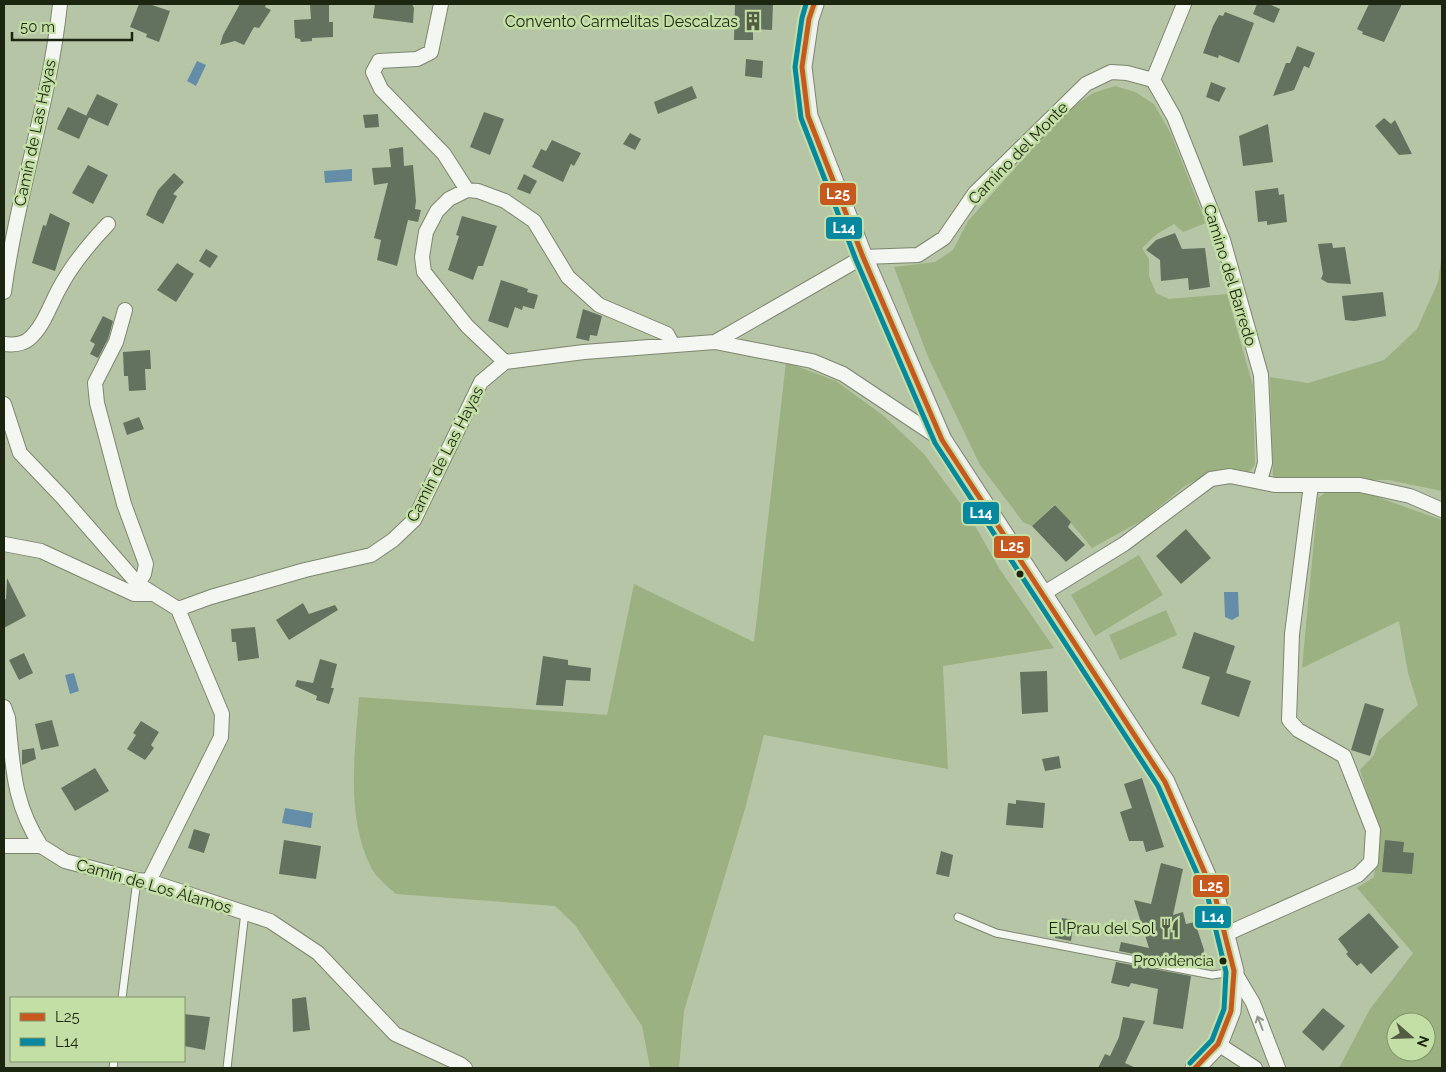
<svg xmlns="http://www.w3.org/2000/svg" width="1446" height="1072" viewBox="0 0 1446 1072" font-family="Raleway,sans-serif">
<style>
.green{fill:#9cb182;fill-rule:evenodd}
.water{fill:#648ea7}
.building{fill:#63725e}
.lines{fill:none;stroke-linecap:round;stroke-linejoin:round}
.lane-casing{stroke:#7c866f;stroke-width:9}
.street-casing{stroke:#7c866f;stroke-width:16}
.secondary-casing{stroke:#7c866f;stroke-width:21}
.lane{stroke:#f4f6f2;stroke-width:7}
.street{stroke:#f4f6f2;stroke-width:14}
.secondary{stroke:#f0f0ee;stroke-width:19}
.bus-1-casing{stroke:#c4dfa6;stroke-width:9}
.bus-2-casing{stroke:#c4dfa6;stroke-width:9}
.bus-1{stroke:#c7581e;stroke-width:5}
.bus-2{stroke:#07889e;stroke-width:5}
.oneway{stroke:#92988c}
.bus-dot{fill:#1b250f;stroke:#c4dfa6;stroke-width:2}
.labels{text-anchor:middle;dominant-baseline:central;stroke-width:5;stroke-linejoin:round;paint-order:stroke}
.bus-label{font-size:15px;fill:#1b250f;stroke:#c4dfa6;text-anchor:end}
.poi-label{font-size:16px;fill:#1b250f;stroke:#c4dfa6;text-anchor:end}
.street-label{font-size:16px;fill:#1b250f;stroke:#c4dfa6}
.line-badge{stroke:#c4dfa6;stroke-width:2}
.badge-label{font-size:14px;text-anchor:middle;font-weight:bold;fill:#fff}
</style>
<rect width="100%" height="100%" fill="#b7c5a7"/>
<!-- green -->
<path class="green" d="M 1115,86 L 1135,92 L 1154,104 L 1171,134 L 1206,223 L 1183,232 L 1174,224 L 1157,234 L 1142,248 L 1149,259 L 1149,276 L 1156,293 L 1169,299 L 1227,294 L 1253,386 L 1255,465 L 1248,473 L 1229,468 L 1212,472 L 1185,486 L 1143,520 L 1092,548 L 1055,504 L 1032,526 L 1023,522 L 980,465 L 928,357 L 894,267 L 935,262 L 953,250 L 968,221 L 1064,113 L 1093,93 Z
M 1442,254 L 1442,491 L 1388,480 L 1273,479 L 1270,377 L 1308,383 L 1384,360 L 1417,329 L 1438,282 Z
M 786,362 L 836,381 L 884,416 L 924,454 L 969,515 L 999,568 L 1054,648 L 943,666 L 948,769 L 764,735 L 745,809 L 684,1011 L 679,1068 L 650,1068 L 642,1026 L 575,925 L 555,906 L 396,894 C 388,887 377,878 372,869 C 345,819 355,751 359,697 L 607,715 L 634,584 L 754,642 Z
M 1329,490 L 1369,494 L 1442,520 L 1442,1068 L 1339,1068 L 1370,1009 L 1413,953 L 1357,888 L 1374,877 L 1379,833 L 1360,770 L 1374,755 L 1379,740 L 1418,705 L 1408,673 L 1399,621 L 1302,668 L 1318,498 ZM 1396,1022 L 1426,1022 L 1426,1052 L 1396,1052 Z
M 1139,555 L 1163,595 L 1095,636 L 1071,595 Z
M 1166,610 L 1177,635 L 1120,660 L 1109,635 Z"/>
<!-- water -->
<path class="water" d="M 197,61 L 206,65 L 196,86 L 187,81 Z
M 352,169 L 352,181 L 325,183 L 324,171 Z
M 1224,592 L 1238,592 L 1239,616 L 1232,620 L 1225,617 Z
M 74,673 L 79,691 L 70,694 L 65,675 Z
M 285,808 L 313,813 L 311,828 L 282,823 Z"/>
<!-- building -->
<path class="building" d="M 139,4 L 149,4 L 170,11 L 159,42 L 146,37 L 147,34 L 130,27 Z
M 240,4 L 266,4 L 265,7 L 271,10 L 259,28 L 254,27 L 244,45 L 235,41 L 220,45 L 223,35 Z
M 329,4 L 329,22 L 333,22 L 333,37 L 312,38 L 312,41 L 301,42 L 300,39 L 295,38 L 294,20 L 311,19 L 310,5 Z
M 375,4 L 412,4 L 414,8 L 413,23 L 373,18 Z
M 735,4 L 773,4 L 772,30 L 753,29 L 753,40 L 734,40 Z
M 1257,4 L 1269,4 L 1280,9 L 1274,23 L 1253,14 Z
M 1369,4 L 1402,4 L 1384,42 L 1362,34 L 1363,32 L 1357,29 Z
M 1225,12 L 1254,23 L 1239,63 L 1219,55 L 1218,58 L 1203,53 L 1213,26 L 1219,15 L 1223,16 Z
M 1297,46 L 1315,53 L 1309,68 L 1304,66 L 1294,90 L 1273,96 L 1286,63 L 1290,63 Z
M 746,59 L 763,61 L 762,78 L 745,76 Z
M 1211,82 L 1226,88 L 1219,102 L 1206,97 Z
M 692,86 L 697,98 L 658,114 L 654,102 Z
M 97,94 L 118,104 L 108,126 L 86,116 Z
M 68,107 L 89,117 L 79,139 L 57,129 Z
M 484,112 L 504,119 L 490,155 L 470,147 Z
M 378,114 L 379,127 L 365,128 L 363,115 Z
M 1384,118 L 1391,124 L 1395,120 L 1412,154 L 1399,155 L 1375,126 Z
M 1268,124 L 1273,162 L 1243,166 L 1239,136 Z
M 630,133 L 641,139 L 635,150 L 623,144 Z
M 552,140 L 581,153 L 574,166 L 571,164 L 563,182 L 532,167 L 541,149 L 546,151 Z
M 403,147 L 404,166 L 413,165 L 416,201 L 415,209 L 421,210 L 418,222 L 408,220 L 397,266 L 377,260 L 381,240 L 374,238 L 388,183 L 374,185 L 372,168 L 391,167 L 389,149 Z
M 88,165 L 108,175 L 93,204 L 72,193 Z
M 174,173 L 184,182 L 173,194 L 177,196 L 163,224 L 146,215 L 158,190 Z
M 524,174 L 537,181 L 530,194 L 517,189 Z
M 1278,188 L 1279,195 L 1284,194 L 1287,222 L 1267,225 L 1267,221 L 1258,222 L 1255,191 Z
M 50,213 L 70,223 L 55,271 L 32,263 L 43,225 L 46,226 Z
M 462,216 L 497,226 L 483,266 L 478,266 L 473,280 L 448,270 L 459,236 L 456,235 Z
M 1175,233 L 1182,249 L 1205,248 L 1210,287 L 1189,290 L 1188,278 L 1161,281 L 1160,260 L 1146,250 L 1156,240 Z
M 1332,243 L 1333,248 L 1345,247 L 1351,284 L 1328,283 L 1321,279 L 1323,274 L 1318,244 Z
M 206,249 L 218,256 L 210,268 L 199,261 Z
M 177,263 L 194,274 L 176,302 L 157,290 Z
M 501,280 L 528,289 L 527,292 L 538,295 L 534,309 L 523,306 L 522,310 L 515,307 L 508,328 L 488,321 Z
M 1383,292 L 1386,316 L 1354,321 L 1345,320 L 1342,296 Z
M 583,309 L 602,316 L 597,336 L 590,335 L 589,341 L 576,338 Z
M 103,316 L 113,321 L 108,339 L 98,358 L 90,354 L 95,344 L 90,341 Z
M 150,350 L 151,369 L 145,369 L 146,390 L 129,391 L 128,376 L 124,376 L 123,352 Z
M 139,417 L 144,429 L 127,435 L 123,423 Z
M 1055,505 L 1071,522 L 1068,527 L 1085,545 L 1066,562 L 1032,526 Z
M 1186,529 L 1211,558 L 1181,584 L 1156,556 Z
M 7,578 L 26,616 L 4,628 L 4,600 L 6,599 Z
M 303,603 L 309,614 L 335,605 L 338,610 L 289,640 L 276,620 Z
M 255,627 L 259,658 L 238,661 L 236,642 L 232,642 L 231,629 Z
M 1194,632 L 1235,646 L 1226,673 L 1251,681 L 1239,717 L 1201,704 L 1210,677 L 1182,668 Z
M 24,653 L 33,673 L 19,680 L 9,660 Z
M 543,656 L 568,660 L 568,665 L 591,668 L 590,681 L 566,680 L 563,706 L 536,705 Z
M 320,659 L 337,664 L 331,688 L 334,688 L 329,704 L 316,700 L 317,696 L 295,686 L 297,680 L 313,683 Z
M 1047,671 L 1048,712 L 1022,714 L 1020,672 Z
M 1365,703 L 1384,709 L 1370,756 L 1351,750 Z
M 52,720 L 59,746 L 41,750 L 35,724 Z
M 141,721 L 159,732 L 151,745 L 154,748 L 145,760 L 127,749 L 136,735 L 133,733 Z
M 34,748 L 36,759 L 22,765 L 22,750 Z
M 1059,756 L 1061,768 L 1045,771 L 1042,759 Z
M 95,768 L 109,791 L 75,811 L 61,788 Z
M 1142,778 L 1164,847 L 1146,852 L 1143,841 L 1129,841 L 1120,812 L 1132,808 L 1124,784 Z
M 1016,800 L 1045,803 L 1043,828 L 1006,825 L 1008,803 L 1016,804 Z
M 194,829 L 210,834 L 204,853 L 188,848 Z
M 284,840 L 321,846 L 316,879 L 279,874 Z
M 1385,840 L 1404,842 L 1403,852 L 1414,853 L 1412,874 L 1382,872 Z
M 941,851 L 953,855 L 949,877 L 936,874 Z
M 1161,863 L 1183,869 L 1173,915 L 1183,912 L 1186,924 L 1195,922 L 1204,950 L 1202,964 L 1194,963 L 1193,966 L 1119,951 L 1121,942 L 1149,948 L 1134,900 L 1151,904 Z
M 1369,913 L 1399,947 L 1371,974 L 1361,963 L 1357,966 L 1346,954 L 1348,952 L 1338,939 Z
M 1062,918 L 1074,920 L 1071,941 L 1055,938 L 1057,927 L 1060,927 Z
M 1116,962 L 1191,976 L 1183,1029 L 1153,1024 L 1158,989 L 1131,983 L 1129,987 L 1111,983 Z
M 306,997 L 310,1030 L 293,1032 L 292,999 Z
M 1323,1008 L 1345,1026 L 1323,1051 L 1302,1032 Z
M 184,1014 L 210,1017 L 205,1050 L 184,1046 Z
M 1123,1017 L 1145,1021 L 1125,1063 L 1136,1068 L 1098,1068 L 1105,1054 L 1110,1056 L 1119,1037 Z"/>
<g class="lines">
<defs>
<path id="lane" d="M 958,917 L 996,933 L 1212,975 L 1234,972
M 122,998 L 137,880
M 113,1068 L 114,1061
M 227,1068 L 245,912"/>
<path id="street" d="M 441,4 L 431,52 L 417,59 L 379,61 L 373,72 L 381,89 L 444,154 L 467,190 L 478,191 L 505,201 L 534,221 L 568,277 L 599,305 L 667,334 L 673,345
M 1153,80 L 1174,117 L 1223,240 L 1261,375 L 1265,463 L 1260,481
M 467,190 L 449,199 L 437,211 L 426,232 L 422,257 L 424,272 L 467,326 L 505,362
M 4,292 C 17,195 50,101 60,4
M 125,310 L 116,342 L 95,383 L 97,403 L 124,504 L 146,564 L 144,574 L 138,584
M 715,342 L 863,257 L 918,255 L 944,238 L 975,193 L 1086,84 L 1111,72 L 1127,73 L 1153,80 L 1184,4
M 4,344 C 13,345 22,345 29,339 C 44,326 50,305 59,289 C 72,264 89,244 108,224
M 4,404 L 20,453 L 63,498 L 138,584 L 178,609 L 211,597 L 305,570 L 371,555 L 393,540 L 414,520 L 481,382 L 505,362 L 584,352 L 715,342 L 812,361 L 843,374 L 942,440
M 4,544 L 41,551 L 134,594 L 153,594
M 1041,595 L 1124,544 L 1211,479 L 1230,476 L 1275,485 L 1360,485 L 1410,496 L 1442,510
M 4,707 L 8,718 C 13,767 13,803 41,846
M 4,846 L 41,846 L 65,861 L 137,880 L 149,881 L 270,921 L 318,953 L 395,1034 L 460,1064 L 465,1068
M 149,881 L 221,737 L 222,714 L 178,609
M 1226,934 L 1358,875 L 1371,862 L 1373,830 L 1344,756 L 1298,730 L 1289,720 L 1292,634 L 1311,485
M 1234,971 L 1253,1003 L 1278,1068
M 1218,1044 L 1255,1068"/>
<path id="secondary" d="M 814,4 L 809,19 L 802,67 L 808,116 L 863,257 L 942,440 L 1165,782 L 1215,896 L 1234,971 L 1231,1011 L 1218,1044 L 1195,1068"/>
</defs>
<!-- lane casing -->
<use href="#lane" class="lane-casing"/>
<!-- street casing -->
<use href="#street" class="street-casing"/>
<!-- secondary casing -->
<use href="#secondary" class="secondary-casing"/>
<!-- lane -->
<use href="#lane" class="lane"/>
<!-- street -->
<use href="#street" class="street"/>
<!-- secondary -->
<use href="#secondary" class="secondary"/>
<defs>
<path id="bus-1" d="M 814,4 L 809,19 L 802,67 L 808,116 L 863,257 L 942,440 L 1165,782 L 1215,896 L 1234,971 L 1231,1011 L 1218,1044 L 1195,1068"/>
<path id="bus-2" d="M 806,4 L 802,18 L 795,67 L 801,118 L 856,260 L 935,443 L 1158,786 L 1208,898 L 1226,972 L 1224,1009 L 1212,1040 L 1190,1063"/>
</defs>
<!-- bus-1 casing -->
<use href="#bus-1" class="bus-1-casing"/>
<!-- bus-2 casing -->
<use href="#bus-2" class="bus-2-casing"/>
<!-- bus-1 -->
<use href="#bus-1" class="bus-1"/>
<!-- bus-2 -->
<use href="#bus-2" class="bus-2"/>
</g>
<!-- one-way arrows -->
<defs><path id="oneway-shaft" d="M-6 0H5M1.5-3L5.5 0L1.5 3" fill="none" stroke-width="1.6" stroke-linecap="round" stroke-linejoin="round" transform="scale(1.25)"/></defs>
<use class="oneway" href="#oneway-shaft" transform="translate(1260 1023) rotate(-111)"/>
<!-- icons -->
<defs>
<symbol id="building-bare" viewBox="-9 -9 18 18"><path d="M-4-6H4V6H1V3H-1V6H-4ZM-2.5-4.3h1.7v1.8h-1.7ZM.8-4.3h1.7v1.8H.8ZM-2.5-1h1.7V.8h-1.7ZM.8-1h1.7V.8H.8Z" fill="#525d44" stroke="#c4dfa6" stroke-width="2.5" paint-order="stroke"/></symbol>
<symbol id="restaurant-bare" viewBox="-9 -9 18 18"><path d="M-5-6h1v4h1v-4h1v4h1v-4h1v5L-1.5 .5V6h-2V.5L-5-1ZM5-6V6H3V1.5H1.5Q1.5-4 5-6Z" fill="#525d44" stroke="#c4dfa6" stroke-width="2.5" paint-order="stroke"/></symbol>
</defs>
<g fill-rule="evenodd">
<use href="#building-bare" x="739" y="7" width="28" height="28"/>
<use href="#restaurant-bare" x="1156" y="914" width="28" height="28"/>
</g>
<!-- markers -->
<g class="bus-dot">
<circle cx="1020" cy="574" r="4.5"/>
<circle cx="1223" cy="961" r="4.5"/>
</g>
<g class="labels">
<!-- bus labels -->
<g class="bus-label">
<text x="1214" y="961">Providencia</text>
</g>
<!-- poi labels -->
<g class="poi-label">
<text x="738" y="21">Convento Carmelitas Descalzas</text>
<text x="1155" y="928">El Prau del Sol</text>
</g>
<!-- street labels -->
<g class="street-label">
<text transform="translate(35 133) rotate(-78)">Camín de Las Hayas</text>
<text transform="translate(1018 153) rotate(-46)">Camino del Monte</text>
<text transform="translate(1230 275) rotate(73)">Camino del Barredo</text>
<text transform="translate(445 454) rotate(-63)">Camín de Las Hayas</text>
<text transform="translate(154 886) rotate(16)">Camín de Los Álamos</text>
</g>
</g>
<g class="line-badge">
<rect x="819" y="182" width="38" height="24" rx="5" fill="#c7581e"/>
<rect x="825" y="216" width="38" height="24" rx="5" fill="#07889e"/>
<rect x="962" y="501" width="38" height="24" rx="5" fill="#07889e"/>
<rect x="993" y="535" width="38" height="24" rx="5" fill="#c7581e"/>
<rect x="1192" y="874" width="38" height="24" rx="5" fill="#c7581e"/>
<rect x="1194" y="905" width="38" height="24" rx="5" fill="#07889e"/>
</g>
<g class="badge-label">
<text x="838" y="199">L25</text>
<text x="844" y="233">L14</text>
<text x="981" y="518">L14</text>
<text x="1012" y="551">L25</text>
<text x="1211" y="891">L25</text>
<text x="1213" y="922">L14</text>
</g>
<!-- border -->
<rect width="1446" height="1072" fill="none" stroke="#1b250f" stroke-width="10"/>
<!-- legend -->
<rect x="10" y="997" width="175" height="65" fill="#c4dfa6" stroke="#80956a"/>
<rect x="20" y="1013" width="25" height="8" fill="#c7581e" stroke="#80956a"/>
<text x="55" y="1022" font-size="15" fill="#1b250f">L25</text>
<rect x="20" y="1038" width="25" height="8" fill="#07889e" stroke="#80956a"/>
<text x="55" y="1047" font-size="15" fill="#1b250f">L14</text>
<!-- north arrow -->
<g transform="translate(1411 1037) rotate(110)"><circle r="24" fill="#c4dfa6" stroke="#80956a"/>
<path d="M0-4L9 19L0 12L-9 19Z" fill="#525d44"/>
<text y="-8" font-size="14" font-weight="bold" text-anchor="middle" fill="#1b250f">N</text>
</g>
<!-- scale -->
<path d="M12 32v8h120v-8" fill="none" stroke="#1b250f" stroke-width="2.5"/>
<text x="20" y="32" font-size="15" fill="#1b250f" stroke="#c4dfa6" stroke-width="4" paint-order="stroke">50 m</text>
</svg>
